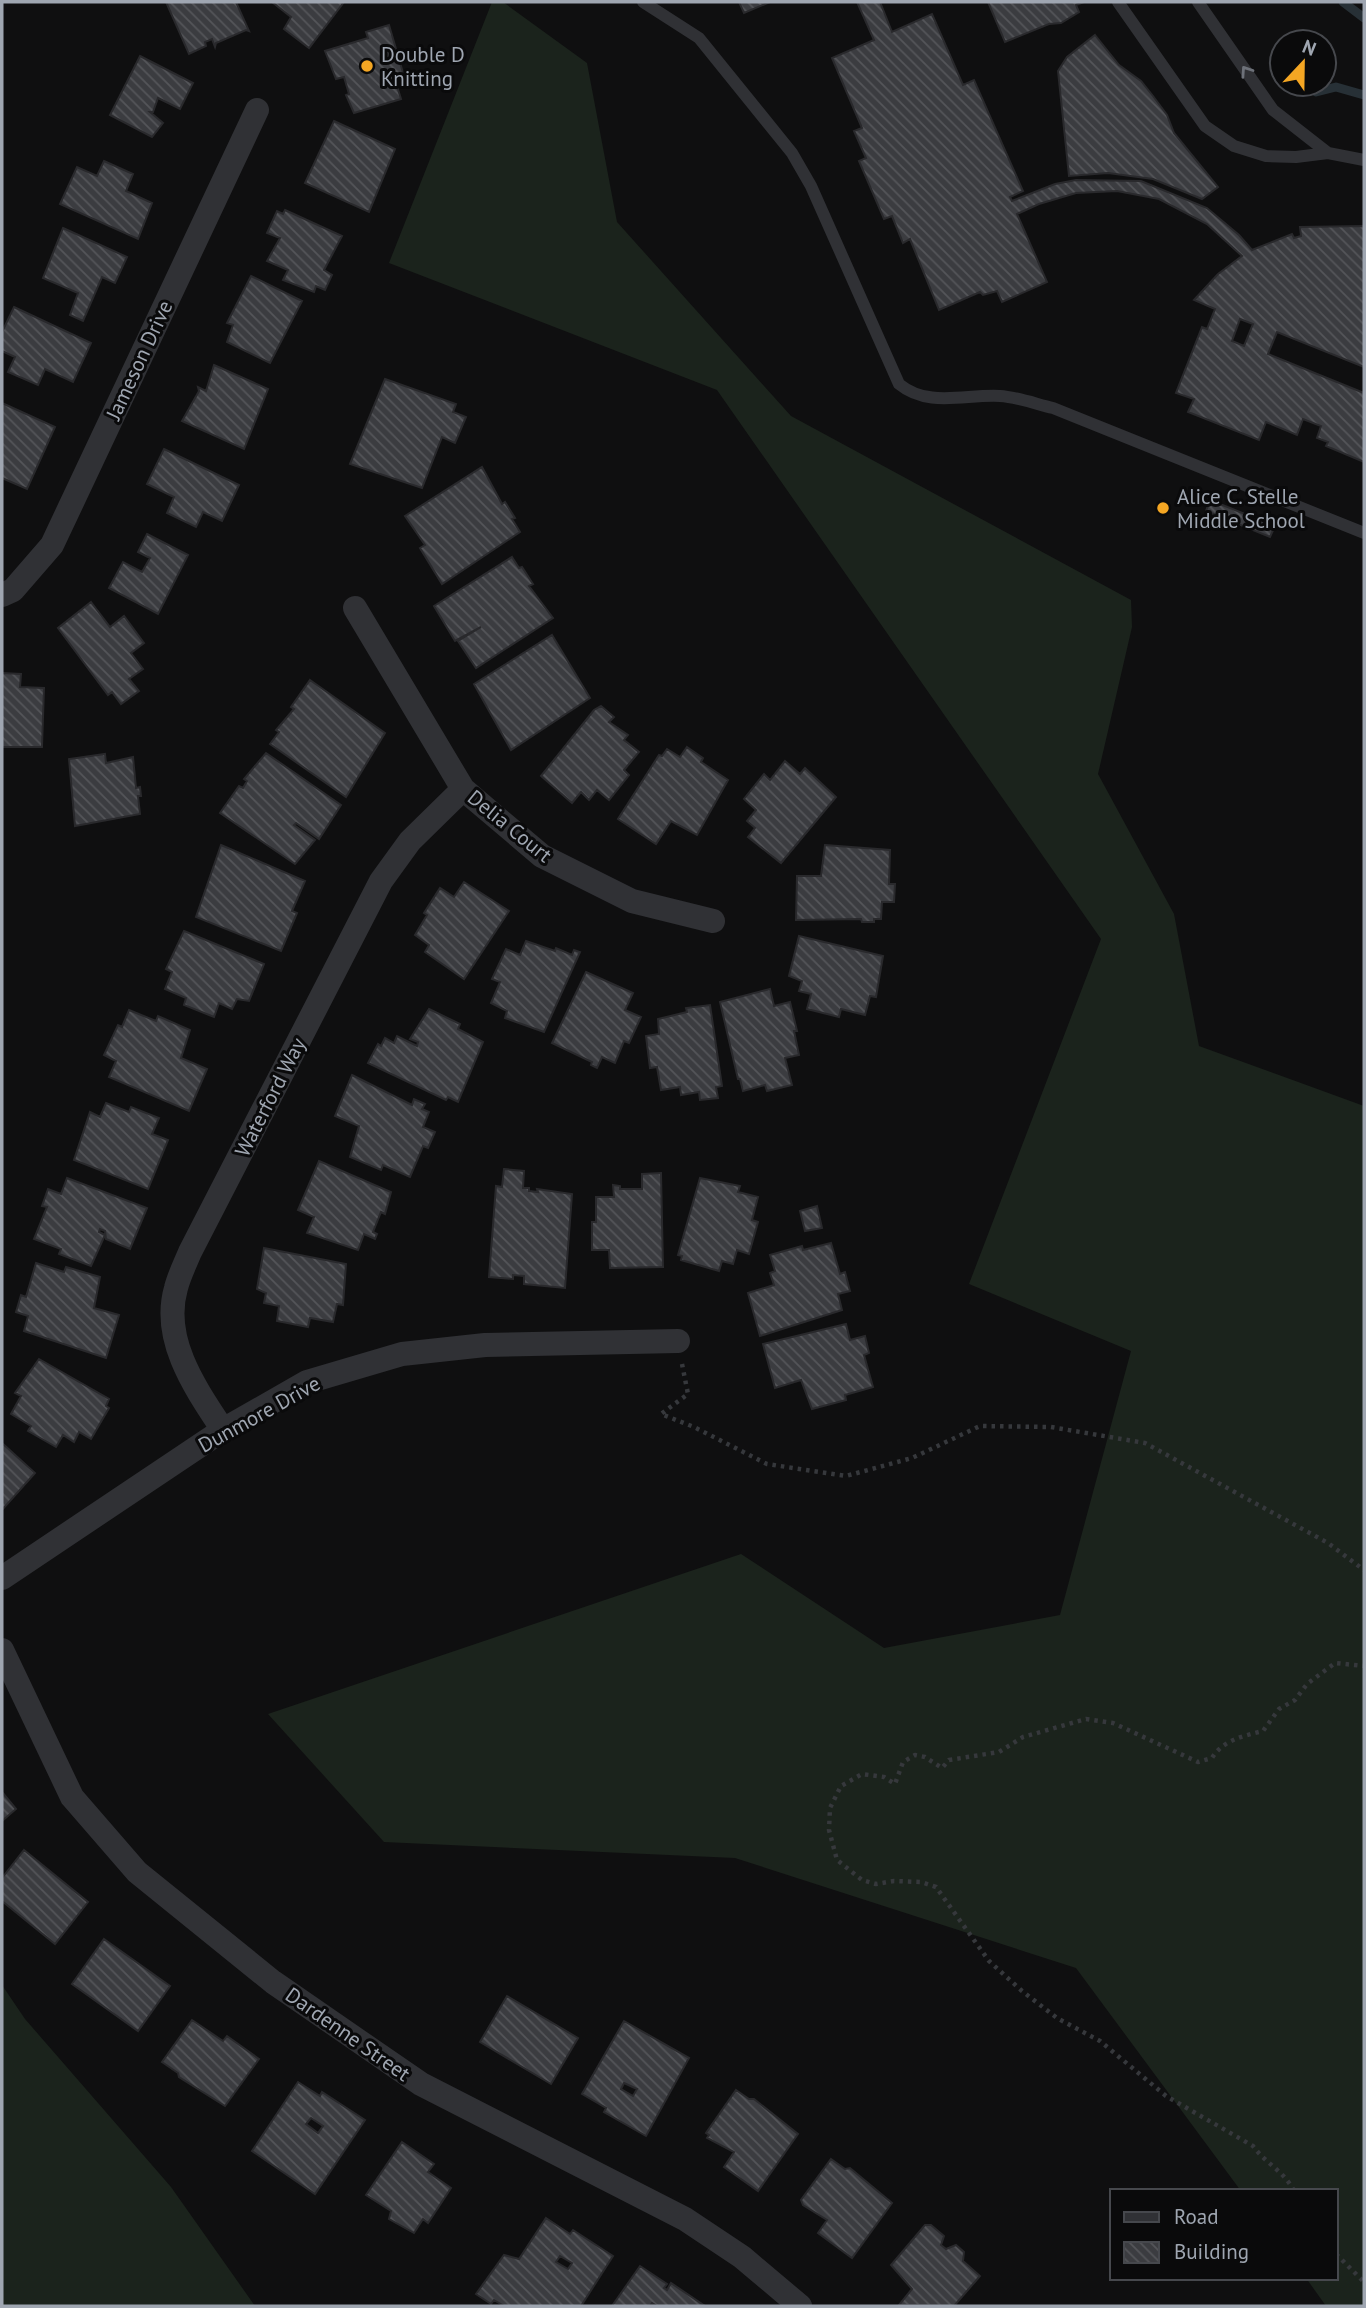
<svg xmlns="http://www.w3.org/2000/svg" width="1366" height="2308" viewBox="0 0 1366 2308" font-family="'PT Sans',sans-serif">
<style>
.grass{fill:#1b231c}
.lines{fill:none;stroke-linecap:round;stroke-linejoin:round}
.stream{stroke:#273036;stroke-width:9}
.building{fill:url(#building-back-hatch);stroke:#29292c;stroke-width:2;fill-rule:evenodd}
.path{stroke:#36383c;stroke-width:4.5;stroke-dasharray:3.5 5;stroke-linecap:butt}
.lane{stroke:#303135;stroke-width:12}
.street{stroke:#303135;stroke-width:24}
.oneway{stroke:#6d7179}
.poi-dot{fill:#f4a623;stroke:#0a0a0b;stroke-width:2.5}
.labels{text-anchor:middle;dominant-baseline:central;stroke-width:6;stroke-linejoin:round;paint-order:stroke}
.poi-label{font-size:21px;fill:#9fa6b1;stroke:#0a0a0b;text-anchor:start}
.street-label{font-size:21px;fill:#9fa6b1;stroke:#0a0a0b}
</style>
<defs>
<pattern id="building-back-hatch" width="6" height="6" patternUnits="userSpaceOnUse" patternTransform="scale(1.75)"><rect width="6" height="6" fill="#3b3c40"/><path d="M-1 5l2 2M0 0l6 6M5-1l2 2" fill="none" stroke="#545559"/></pattern>
</defs>
<rect width="100%" height="100%" fill="#0f0f10"/>
<!-- grass -->
<path class="grass" d="M 492,2 L 503,2 L 587,63 L 617,222 L 791,416 L 1131,600 L 1132,627 L 1098,774 L 1174,914 L 1199,1046 L 1364,1106 L 1364,2306 L 1326,2306 L 1306,2278 L 1336,2278 L 1336,2191 L 1241,2191 L 1076,1968 L 735,1858 L 384,1842 L 268,1714 L 741,1554 L 884,1648 L 1060,1615 L 1131,1351 L 969,1284 L 1101,939 L 717,390 L 389,263 Z
M 2,1985 L 25,2019 L 171,2187 L 255,2306 L 2,2306 Z"/>
<g class="lines">
<!-- stream -->
<path class="stream" d="M 1343,2 L 1364,18
M 1316,92 L 1336,87 L 1364,95"/>
</g>
<!-- building -->
<path class="building" d="M 166,2 L 236,2 L 249,31 L 246,30 L 216,43 L 215,47 L 212,39 L 205,42 L 206,46 L 189,54 Z
M 272,2 L 344,2 L 309,48 L 284,29 L 291,17 Z
M 739,2 L 770,2 L 744,13 Z
M 857,2 L 880,2 L 892,32 L 932,14 L 963,85 L 974,80 L 1023,191 L 1010,197 L 1012,201 L 1055,184 L 1076,180 L 1141,181 L 1207,208 L 1239,235 L 1252,250 L 1292,234 L 1294,238 L 1301,236 L 1300,227 L 1364,226 L 1364,367 L 1277,332 L 1268,354 L 1364,393 L 1364,462 L 1326,446 L 1328,442 L 1317,438 L 1321,426 L 1303,419 L 1297,435 L 1266,422 L 1259,440 L 1188,412 L 1194,399 L 1176,393 L 1202,327 L 1207,329 L 1215,309 L 1194,300 L 1218,274 L 1242,256 L 1207,224 L 1159,199 L 1117,191 L 1076,193 L 1039,204 L 1017,214 L 1047,282 L 1002,302 L 997,291 L 983,295 L 980,292 L 939,310 L 910,239 L 903,243 L 892,216 L 884,219 L 859,161 L 866,158 L 854,131 L 862,128 L 832,58 L 874,40 ZM 1240,319 L 1253,324 L 1244,346 L 1232,341 Z
M 988,2 L 1084,2 L 1076,5 L 1079,12 L 1061,23 L 1049,24 L 1005,42 Z
M 389,25 L 406,83 L 397,86 L 401,99 L 354,113 L 346,95 L 349,94 L 344,77 L 336,79 L 325,51 L 368,38 L 366,32 Z
M 1095,35 L 1119,65 L 1141,81 L 1153,96 L 1167,115 L 1174,133 L 1218,187 L 1202,199 L 1153,179 L 1108,173 L 1069,176 L 1058,71 L 1067,57 Z
M 140,56 L 193,83 L 180,109 L 158,98 L 153,112 L 150,112 L 163,123 L 152,137 L 110,115 Z
M 334,121 L 395,149 L 369,212 L 305,183 Z
M 104,161 L 133,174 L 126,191 L 152,203 L 138,239 L 60,204 L 77,167 L 97,176 Z
M 285,210 L 342,236 L 324,270 L 332,275 L 325,290 L 316,286 L 314,292 L 283,280 L 288,270 L 267,261 L 280,238 L 267,233 L 277,211 L 283,214 Z
M 63,228 L 127,257 L 115,283 L 102,277 L 83,321 L 70,315 L 78,293 L 43,278 Z
M 251,276 L 302,301 L 270,363 L 227,342 L 233,325 L 227,323 Z
M 14,307 L 91,343 L 73,382 L 45,369 L 38,385 L 8,372 L 15,357 L 2,351 L 2,332 Z
M 214,365 L 268,389 L 244,449 L 182,421 L 199,391 L 198,387 L 206,391 Z
M 385,379 L 456,404 L 453,412 L 466,417 L 455,443 L 442,437 L 422,488 L 350,464 Z
M 2,403 L 55,427 L 27,489 L 2,478 Z
M 164,449 L 239,485 L 222,521 L 203,512 L 196,527 L 167,513 L 174,497 L 147,484 Z
M 482,467 L 502,504 L 505,502 L 515,518 L 512,519 L 520,532 L 442,584 L 420,548 L 425,545 L 405,516 Z
M 1210,500 L 1275,526 L 1270,537 L 1206,511 Z
M 147,534 L 188,555 L 158,614 L 109,588 L 123,562 L 142,572 L 150,558 L 138,552 Z
M 512,557 L 519,568 L 522,567 L 533,584 L 529,586 L 553,618 L 476,668 L 458,641 L 481,627 L 455,641 L 434,606 Z
M 91,602 L 110,627 L 124,616 L 144,643 L 131,653 L 143,669 L 129,679 L 139,691 L 121,704 L 112,692 L 108,695 L 58,628 Z
M 552,635 L 590,698 L 511,750 L 474,684 Z
M 2,673 L 21,674 L 20,687 L 44,688 L 42,747 L 2,747 Z
M 310,680 L 385,733 L 346,797 L 270,744 L 279,732 L 276,730 L 294,709 L 291,707 Z
M 601,706 L 614,717 L 609,722 L 628,735 L 624,740 L 639,752 L 624,770 L 629,775 L 609,800 L 597,790 L 589,800 L 581,792 L 572,803 L 541,776 L 594,710 Z
M 687,747 L 703,758 L 701,762 L 728,780 L 697,835 L 671,821 L 656,844 L 618,819 L 659,755 L 662,756 L 667,749 L 680,757 Z
M 266,753 L 341,805 L 319,839 L 296,823 L 294,825 L 315,840 L 295,864 L 220,813 L 239,786 L 243,788 L 247,781 L 244,779 Z
M 105,754 L 106,763 L 133,757 L 136,788 L 140,787 L 141,796 L 138,796 L 140,814 L 75,826 L 69,759 Z
M 785,761 L 800,774 L 805,768 L 836,797 L 781,863 L 748,837 L 755,828 L 747,821 L 756,810 L 744,799 L 764,774 L 770,780 Z
M 221,845 L 305,881 L 292,911 L 297,913 L 281,951 L 196,917 Z
M 825,845 L 890,850 L 889,884 L 895,884 L 894,902 L 882,902 L 881,919 L 874,919 L 874,922 L 862,922 L 861,919 L 796,920 L 797,876 L 821,876 Z
M 464,882 L 509,911 L 464,979 L 425,952 L 429,945 L 415,935 L 427,915 L 424,913 L 440,888 L 454,897 Z
M 184,931 L 264,964 L 249,1001 L 237,999 L 232,1009 L 219,1003 L 214,1017 L 184,1005 L 186,998 L 165,989 L 172,972 L 166,969 Z
M 799,936 L 883,956 L 876,997 L 870,996 L 865,1015 L 841,1009 L 839,1017 L 807,1009 L 811,994 L 799,991 L 802,981 L 789,976 Z
M 526,941 L 555,951 L 556,948 L 572,955 L 574,950 L 580,952 L 544,1032 L 505,1018 L 507,1011 L 491,1003 L 500,982 L 492,979 L 506,949 L 520,955 Z
M 586,972 L 633,993 L 625,1010 L 641,1017 L 629,1043 L 624,1041 L 615,1063 L 602,1057 L 597,1068 L 591,1065 L 592,1062 L 552,1043 Z
M 770,989 L 774,1006 L 790,1002 L 797,1031 L 794,1031 L 799,1055 L 785,1058 L 792,1085 L 767,1091 L 765,1085 L 743,1091 L 740,1079 L 738,1079 L 720,1002 Z
M 710,1005 L 722,1086 L 716,1087 L 718,1098 L 700,1100 L 699,1092 L 681,1095 L 680,1087 L 661,1090 L 657,1067 L 650,1068 L 646,1036 L 659,1034 L 658,1019 L 687,1012 L 686,1008 Z
M 429,1009 L 460,1024 L 458,1029 L 483,1042 L 458,1102 L 448,1097 L 446,1100 L 368,1063 L 378,1044 L 381,1046 L 385,1038 L 394,1043 L 397,1036 L 417,1046 L 418,1042 L 410,1039 Z
M 129,1010 L 156,1021 L 158,1016 L 190,1030 L 181,1058 L 207,1069 L 189,1111 L 109,1077 L 116,1061 L 104,1055 L 118,1025 L 122,1027 Z
M 352,1075 L 412,1105 L 414,1099 L 425,1104 L 422,1109 L 429,1112 L 423,1127 L 435,1132 L 428,1148 L 423,1146 L 410,1177 L 383,1165 L 381,1170 L 350,1157 L 359,1126 L 335,1116 Z
M 106,1103 L 129,1112 L 131,1107 L 159,1118 L 152,1134 L 168,1140 L 148,1189 L 74,1160 L 90,1112 L 100,1117 Z
M 319,1161 L 391,1192 L 385,1214 L 381,1212 L 373,1232 L 377,1234 L 375,1239 L 364,1234 L 358,1250 L 307,1233 L 314,1217 L 298,1210 Z
M 504,1169 L 524,1171 L 523,1188 L 529,1188 L 529,1191 L 538,1192 L 537,1189 L 572,1194 L 565,1288 L 524,1284 L 524,1276 L 513,1275 L 513,1279 L 489,1277 L 496,1186 L 502,1187 Z
M 661,1173 L 663,1267 L 610,1268 L 609,1250 L 592,1250 L 592,1222 L 596,1222 L 596,1197 L 614,1197 L 613,1185 L 620,1186 L 620,1189 L 642,1189 L 642,1174 Z
M 67,1178 L 147,1208 L 130,1249 L 106,1239 L 105,1231 L 100,1229 L 99,1232 L 105,1235 L 91,1266 L 59,1254 L 61,1249 L 34,1239 L 47,1207 L 42,1206 L 48,1189 L 61,1194 Z
M 700,1178 L 740,1186 L 738,1192 L 758,1197 L 752,1220 L 758,1222 L 749,1254 L 737,1250 L 733,1264 L 722,1261 L 719,1271 L 681,1260 L 682,1256 L 678,1255 Z
M 817,1206 L 822,1228 L 805,1231 L 800,1211 Z
M 831,1243 L 840,1274 L 845,1272 L 850,1291 L 838,1294 L 842,1310 L 760,1336 L 748,1293 L 774,1285 L 770,1273 L 775,1271 L 770,1255 L 802,1246 L 803,1250 Z
M 264,1248 L 346,1264 L 343,1305 L 337,1304 L 333,1322 L 310,1318 L 308,1327 L 277,1321 L 279,1306 L 264,1303 L 266,1293 L 257,1289 Z
M 36,1263 L 64,1272 L 66,1267 L 100,1277 L 94,1308 L 119,1315 L 106,1358 L 24,1331 L 28,1316 L 16,1312 L 21,1295 L 26,1297 Z
M 846,1324 L 850,1340 L 865,1336 L 869,1353 L 864,1355 L 873,1387 L 845,1395 L 846,1400 L 812,1409 L 801,1380 L 775,1388 L 763,1344 Z
M 39,1359 L 109,1399 L 106,1406 L 109,1408 L 91,1439 L 79,1432 L 74,1442 L 63,1435 L 56,1447 L 28,1431 L 31,1426 L 11,1414 L 21,1396 L 15,1393 Z
M 2,1443 L 35,1473 L 2,1510 Z
M 2,1792 L 16,1809 L 2,1821 Z
M 24,1850 L 88,1902 L 55,1944 L 2,1901 L 2,1878 Z
M 104,1939 L 170,1986 L 138,2031 L 72,1984 Z
M 507,1996 L 578,2038 L 551,2084 L 480,2042 Z
M 192,2020 L 223,2041 L 227,2036 L 259,2059 L 225,2106 L 179,2077 L 178,2073 L 162,2062 Z
M 624,2021 L 689,2058 L 646,2136 L 604,2112 L 606,2108 L 582,2094 ZM 624,2083 L 637,2089 L 633,2096 L 621,2089 Z
M 298,2082 L 320,2096 L 322,2092 L 365,2120 L 315,2194 L 252,2151 ZM 311,2118 L 323,2126 L 318,2133 L 306,2124 Z
M 736,2090 L 749,2099 L 754,2099 L 798,2134 L 758,2191 L 724,2167 L 734,2152 L 707,2138 L 709,2135 L 706,2133 Z
M 402,2142 L 434,2164 L 428,2172 L 451,2188 L 428,2223 L 423,2219 L 414,2233 L 389,2219 L 391,2211 L 366,2195 Z
M 831,2159 L 845,2169 L 850,2168 L 892,2203 L 852,2258 L 818,2233 L 827,2220 L 803,2205 L 801,2200 Z
M 546,2218 L 570,2234 L 573,2230 L 613,2256 L 581,2306 L 504,2306 L 494,2300 L 491,2304 L 476,2294 L 504,2255 L 519,2259 ZM 560,2256 L 572,2263 L 568,2269 L 556,2262 Z
M 925,2225 L 931,2225 L 944,2236 L 941,2245 L 946,2249 L 956,2245 L 964,2252 L 963,2261 L 980,2276 L 954,2306 L 899,2305 L 912,2289 L 891,2265 Z
M 640,2266 L 667,2284 L 664,2288 L 667,2290 L 671,2283 L 705,2306 L 657,2306 L 652,2303 L 650,2306 L 612,2306 Z"/>
<g class="lines">
<!-- path -->
<path class="path" d="M 682,1364 L 688,1394 L 661,1414 L 694,1427 L 767,1464 L 846,1476 L 912,1458 L 980,1426 L 1051,1427 L 1145,1443 L 1328,1543 L 1364,1570
M 1294,2191 C 1284,2171 1265,2163 1253,2146 L 1166,2096 L 1100,2041 L 1057,2018 L 1022,1991 L 989,1961 L 936,1887 L 921,1882 L 894,1881 L 876,1884 L 862,1880 L 837,1860 L 829,1830 L 830,1808 L 841,1786 L 862,1774 L 884,1777 L 895,1784 L 903,1762 L 915,1755 L 925,1757 L 942,1768 L 949,1760 L 999,1752 L 1023,1737 L 1086,1719 L 1113,1723 L 1198,1762 L 1212,1758 C 1223,1740 1243,1736 1263,1731 L 1279,1709 L 1295,1700 L 1307,1684 L 1335,1663 L 1364,1666
M 1336,2254 L 1364,2282"/>
<!-- lane -->
<path class="lane" d="M 643,2 L 699,38 L 792,153 L 811,186 L 899,384 C 928,408 965,394 1000,396 C 1017,397 1036,404 1053,408 L 1364,533
M 1118,2 L 1205,126 L 1234,146 L 1266,156 L 1296,157 L 1328,153 L 1364,160
M 1198,2 L 1273,110 L 1328,153"/>
<!-- street -->
<path class="street" d="M 2,595 L 13,590 L 52,545 L 257,110
M 355,608 L 463,789 L 542,856 L 632,901 L 713,921
M 223,1430 C 196,1389 161,1340 176,1288 C 179,1276 185,1264 190,1252 L 381,881 L 410,841 L 463,789
M 2,1578 L 223,1430 L 307,1382 L 402,1354 L 485,1345 L 678,1341
M 2,1650 L 72,1797 L 137,1872 L 273,1982 L 421,2084 L 685,2219 L 742,2257 L 800,2306"/>
</g>
<!-- one-way arrows -->
<defs><path id="oneway-chevron" d="M-2-3.5L2.5 0L-2 3.5" fill="none" stroke-width="1.6" stroke-linecap="round" stroke-linejoin="round" transform="scale(1.75)"/></defs>
<use class="oneway" href="#oneway-chevron" transform="translate(1246 71) rotate(-124)"/>
<!-- markers -->
<g class="poi-dot">
<circle cx="367" cy="66" r="7"/>
<circle cx="1163" cy="508" r="7"/>
</g>
<g class="labels">
<!-- poi labels -->
<g class="poi-label">
<text x="381" y="54">Double D<tspan x="381" dy="24">Knitting</tspan></text>
<text x="1177" y="496">Alice C. Stelle<tspan x="1177" dy="24">Middle School</tspan></text>
</g>
<!-- street labels -->
<g class="street-label">
<text transform="translate(139 360) rotate(-65)">Jameson Drive</text>
<text transform="translate(510 826) rotate(39)">Delia Court</text>
<text transform="translate(270 1097) rotate(-63)">Waterford Way</text>
<text transform="translate(259 1414) rotate(-29)">Dunmore Drive</text>
<text transform="translate(348 2034) rotate(35)">Dardenne Street</text>
</g>
</g>
<!-- border -->
<rect width="1366" height="2308" fill="none" stroke="#9fa6b1" stroke-width="7"/>
<!-- legend -->
<rect x="1110" y="2189" width="228" height="91" fill="#0a0a0b" stroke="#46484d" stroke-width="2"/>
<rect x="1124" y="2212" width="35" height="10" fill="#303135" stroke="#46484d" stroke-width="2"/>
<text x="1174" y="2224" font-size="21" fill="#9fa6b1">Road</text>
<rect x="1124" y="2242" width="35" height="21" fill="url(#building-back-hatch)" stroke="#46484d" stroke-width="2"/>
<text x="1174" y="2259" font-size="21" fill="#9fa6b1">Building</text>
<!-- north arrow -->
<g transform="translate(1303 63) rotate(22)"><circle r="33" fill="#0a0a0b" stroke="#46484d" stroke-width="2"/>
<path d="M0-5L12 26L0 18L-12 26Z" fill="#f4a623"/>
<text y="-10" font-size="19" font-weight="bold" text-anchor="middle" fill="#9fa6b1">N</text>
</g>
</svg>
